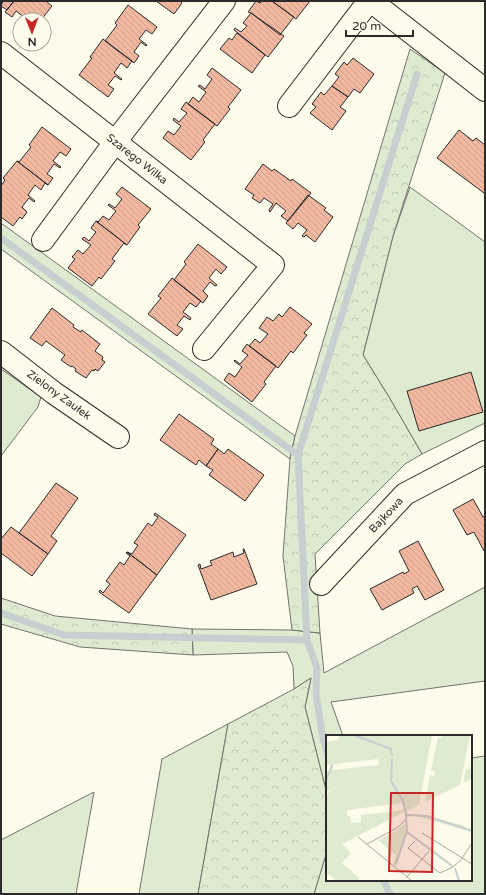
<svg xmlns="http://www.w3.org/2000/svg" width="486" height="895" viewBox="0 0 486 895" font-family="'Varela Round',sans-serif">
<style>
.green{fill:#deebd1;stroke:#74746e}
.forest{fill:url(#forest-crowns);stroke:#74746e}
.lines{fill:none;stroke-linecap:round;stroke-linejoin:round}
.stream{stroke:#c7d0d0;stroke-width:7}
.building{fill:url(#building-back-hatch);stroke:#2b2b2b}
.minor-casing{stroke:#2b2b2b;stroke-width:24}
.minor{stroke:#fdfbea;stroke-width:22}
.labels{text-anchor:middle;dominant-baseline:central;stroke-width:3;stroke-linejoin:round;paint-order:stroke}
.street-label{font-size:11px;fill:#2b2b2b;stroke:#fdfbea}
.inset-river{fill:none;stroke:#c7d0d0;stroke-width:2}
.inset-road{fill:none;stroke:#a9a89e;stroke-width:1}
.view{fill:#c62828;fill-opacity:0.15;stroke:#c62828;stroke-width:2}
.inset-edge{fill:none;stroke:#2b2b2b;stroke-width:2}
</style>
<defs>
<pattern id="forest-crowns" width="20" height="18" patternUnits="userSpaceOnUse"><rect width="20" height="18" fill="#deebd1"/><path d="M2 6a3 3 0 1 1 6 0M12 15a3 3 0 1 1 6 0" fill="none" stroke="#bfcab4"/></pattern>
<pattern id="building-back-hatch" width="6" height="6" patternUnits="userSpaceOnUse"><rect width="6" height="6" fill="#f2b8a0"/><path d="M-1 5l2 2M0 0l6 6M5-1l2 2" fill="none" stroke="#d09e8a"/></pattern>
</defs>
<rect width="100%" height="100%" fill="#fdfbea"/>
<!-- green -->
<path class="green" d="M 410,187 L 485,242 L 485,423 L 422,454 L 389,397 L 363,355 L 393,236 Z
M 1,223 L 295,436 L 290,459 L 1,249 Z
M 1,369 L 41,397 L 38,407 L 1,456 Z
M 485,587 L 485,681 L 331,702 L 343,736 L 327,736 L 327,794 L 305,707 L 311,678 L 294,689 L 293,666 L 287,652 L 193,655 L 192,629 L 292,630 L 320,633 L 324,673 Z
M 228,724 L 198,894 L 139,894 L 162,759 Z
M 485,756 L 485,894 L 314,894 L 327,851 L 327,880 L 471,880 L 471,758 Z
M 94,792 L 76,894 L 1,894 L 1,840 Z"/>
<!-- forest -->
<path class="forest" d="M 410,49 L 445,73 L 393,236 L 363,355 L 389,397 L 422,454 L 405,464 L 315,554 L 320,633 L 292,630 L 283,556 L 290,459 L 295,436 Z
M 1,598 L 55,616 L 192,629 L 193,655 L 80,647 L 1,624 Z
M 311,678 L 305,707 L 327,794 L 327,851 L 314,894 L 198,894 L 228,724 L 294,689 Z"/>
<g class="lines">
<!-- stream -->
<path class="stream" d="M 1,238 L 298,455
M 1,613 L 64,635 L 307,640
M 327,753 L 323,739 L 316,694 L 317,668 L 307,640 L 298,455 L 417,74
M 383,880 L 390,894"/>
</g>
<!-- building -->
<path class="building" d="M 3,1 L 14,1 L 7,10 L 1,6 Z
M 14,1 L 46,1 L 52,6 L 41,20 L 24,20 L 25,18 L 16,11 L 12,17 L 5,12 Z
M 156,1 L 180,1 L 182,3 L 174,14 Z
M 256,1 L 260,3 L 262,1 L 272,1 L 294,17 L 280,35 L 251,13 L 248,12 Z
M 272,1 L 310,1 L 296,19 Z
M 128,5 L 157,27 L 152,34 L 146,30 L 139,39 L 147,45 L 146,46 L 141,42 L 134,52 L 139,56 L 134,63 L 105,41 L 117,25 L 115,23 Z
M 251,13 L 284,36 L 268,57 L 234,30 L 235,28 L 241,32 L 247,26 L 243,23 Z
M 237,33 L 265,55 L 252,73 L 220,49 L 229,38 L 232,40 Z
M 103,39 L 132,61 L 127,68 L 121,63 L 114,73 L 122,79 L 121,80 L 115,76 L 108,85 L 114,89 L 108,97 L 79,75 L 92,58 L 90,57 Z
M 353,58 L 374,74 L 360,93 L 354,89 L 348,97 L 332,86 L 339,77 L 335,74 L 344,62 L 347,65 Z
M 212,68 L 241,90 L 228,107 L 230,109 L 217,126 L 188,104 L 193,97 L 199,102 L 206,92 L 198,86 L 200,85 L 205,89 L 212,79 L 207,75 Z
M 332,86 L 348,97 L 340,107 L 346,111 L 332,130 L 310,113 L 316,107 L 312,104 L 321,92 L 324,95 Z
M 186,102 L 215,124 L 203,140 L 205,142 L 191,160 L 163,138 L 168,131 L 174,135 L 181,126 L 173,120 L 174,118 L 179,122 L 187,113 L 181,109 Z
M 42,127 L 71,149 L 66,156 L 60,152 L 53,161 L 61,167 L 60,168 L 54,164 L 47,174 L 53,178 L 48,185 L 17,161 L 19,162 L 31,147 L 29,145 Z
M 459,130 L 473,141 L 476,138 L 485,145 L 485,192 L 484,193 L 437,158 Z
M 17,161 L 48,185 L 45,183 L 41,190 L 35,185 L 28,195 L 35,201 L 34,202 L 29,198 L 22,207 L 27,212 L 22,219 L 20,217 L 13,226 L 1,217 L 1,186 L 5,180 L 3,178 Z
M 263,164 L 272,171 L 274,169 L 291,181 L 292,179 L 311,193 L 288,221 L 281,216 L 286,211 L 276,203 L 270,212 L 269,210 L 273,204 L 264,198 L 260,203 L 252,198 L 254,195 L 245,189 Z
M 122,187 L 151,209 L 138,225 L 140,227 L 127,245 L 96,221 L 98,222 L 103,216 L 109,220 L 116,211 L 108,205 L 109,204 L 115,208 L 122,199 L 116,194 Z
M 308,195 L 326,208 L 324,210 L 333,217 L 315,242 L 306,235 L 304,237 L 302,236 L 307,230 L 298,223 L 293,229 L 286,223 Z
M 96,221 L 127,245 L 124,243 L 112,259 L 115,261 L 101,279 L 99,277 L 92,286 L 68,268 L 75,259 L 72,257 L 78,250 L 83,254 L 91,245 L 82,239 L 84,237 L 89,241 L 96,232 L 91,228 Z
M 198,244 L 227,267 L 221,274 L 216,269 L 209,278 L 217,285 L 215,286 L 210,282 L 203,291 L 208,296 L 203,303 L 174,280 L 186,264 L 184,262 Z
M 172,278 L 201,301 L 196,307 L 190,303 L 183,312 L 191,318 L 190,320 L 184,316 L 177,325 L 183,329 L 177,336 L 148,314 L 161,298 L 158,296 Z
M 290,307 L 312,324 L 304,333 L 307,335 L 293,353 L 291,351 L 278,368 L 249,346 L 255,339 L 260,343 L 268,334 L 259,328 L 267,317 L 273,321 L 279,314 L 282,317 Z
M 52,308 L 74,325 L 73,327 L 81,332 L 82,330 L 100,344 L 95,351 L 103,357 L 102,360 L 105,362 L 98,371 L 95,369 L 94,371 L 92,370 L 86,378 L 75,371 L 76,369 L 72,366 L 71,367 L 61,360 L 65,355 L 46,341 L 42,346 L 30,338 Z
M 247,344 L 276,366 L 264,382 L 266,384 L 252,402 L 224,380 L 229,373 L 235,377 L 242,367 L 234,361 L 235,360 L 240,364 L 248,355 L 242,351 Z
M 471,372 L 483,412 L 419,431 L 407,391 Z
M 179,414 L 214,439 L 211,444 L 218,449 L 206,466 L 199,460 L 196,465 L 160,440 Z
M 218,449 L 224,454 L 228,449 L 264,475 L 245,501 L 209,475 L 213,470 L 206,466 Z
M 56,483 L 78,498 L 51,536 L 57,541 L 48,554 L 19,533 Z
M 473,499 L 483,517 L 485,516 L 485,550 L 484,551 L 474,532 L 467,535 L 453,510 Z
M 155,513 L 186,535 L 157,575 L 127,552 L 132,554 L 138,545 L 134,543 L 148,523 L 152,526 L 158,517 L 154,515 Z
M 11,527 L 48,554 L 32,576 L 1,553 L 1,539 Z
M 418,541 L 444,590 L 425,600 L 417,586 L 412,589 L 414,593 L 382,610 L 370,589 L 403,572 L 404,574 L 409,571 L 399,551 Z
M 243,549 L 244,549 L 257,584 L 211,600 L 198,565 L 200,564 L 201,569 L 212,565 L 210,561 L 233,552 L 234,557 L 244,553 Z
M 127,552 L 157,575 L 129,613 L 99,592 L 100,590 L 103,593 L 110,584 L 106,581 L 120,562 L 124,565 L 130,556 L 126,553 Z"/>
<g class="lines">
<defs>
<path id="minor" d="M 371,1 L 485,90
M 1,53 L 273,265 L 204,349
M 289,106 L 369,1
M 43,240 L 115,142 L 224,1
M 1,352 L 54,393 L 118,437
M 321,584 L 405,494 L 485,452"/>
</defs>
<!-- minor casing -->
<use href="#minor" class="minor-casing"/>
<!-- minor -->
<use href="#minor" class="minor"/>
</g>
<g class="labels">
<!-- street labels -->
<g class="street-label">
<text transform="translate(137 159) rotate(38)">Szarego Wilka</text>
<text transform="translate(59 395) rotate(36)">Zielony Zaułek</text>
<text transform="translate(386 515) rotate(-47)">Bajkowa</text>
</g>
</g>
<!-- overview -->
<g transform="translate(326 735)">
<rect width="146" height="146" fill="#fdfbea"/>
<path d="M 14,0 L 106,0 L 93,70 L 87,73 L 92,48 L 78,64 L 82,79 L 90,79 L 90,81 L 79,81 L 78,77 L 16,109 L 25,118 L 16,128 L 33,143 L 31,146 L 11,146 L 0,137 L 0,63 L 4,65 L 32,50 L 5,53 L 0,59 L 0,36 L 4,36 L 5,30 L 0,30 L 0,7 L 12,5 ZM 52,24 L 53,30 L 7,35 L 8,29 ZM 76,68 L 78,75 L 35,80 L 35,87 L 25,88 L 24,81 L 21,81 L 21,75 ZM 117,0 L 144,0 L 134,50 L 99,67 L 104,40 L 108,41 L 109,36 L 105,36 L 112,2 L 116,3 ZM 70,96 L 75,105 L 70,120 L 52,105 ZM 81,96 L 111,118 L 128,131 L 126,132 Z" fill="#deebd1" fill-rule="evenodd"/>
<path d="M 144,30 L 146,44 L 137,48 L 140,34 L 143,34 ZM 92,48 L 87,73 L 80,77 L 78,64 L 81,53 ZM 32,49 L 30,67 L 7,70 L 0,63 L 5,53 ZM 90,79 L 136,90 L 146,97 L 90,81 ZM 79,81 L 81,81 L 81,96 L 70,132 L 67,129 L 75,105 L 70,96 L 79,88 Z" fill="#deebd1"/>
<path class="inset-river" d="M 28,0 L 65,14 L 66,21M 66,24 L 65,46 L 77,66 L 80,80 L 81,96 L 70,129M 0,46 L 6,30M 81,80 L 101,81 L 146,96M 81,97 L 126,131M 129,133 L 133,146"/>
<path class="inset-road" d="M 96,98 L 146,129M 32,102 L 86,146M 89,106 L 82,113 L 114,138 L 127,132 L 137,123M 41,109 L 71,93 L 79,85M 136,123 L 146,108M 81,142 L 103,116"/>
<path class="view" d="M 65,58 L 107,58 L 106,137 L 63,136 Z"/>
<rect width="146" height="146" class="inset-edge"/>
</g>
<!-- border -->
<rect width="486" height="895" fill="none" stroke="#2b2b2b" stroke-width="4"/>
<!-- north arrow -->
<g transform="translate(32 32) rotate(179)"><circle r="19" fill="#fdfbea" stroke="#a9a89e"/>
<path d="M0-3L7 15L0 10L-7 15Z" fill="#c62828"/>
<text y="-6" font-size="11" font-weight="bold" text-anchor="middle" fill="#2b2b2b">N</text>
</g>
<!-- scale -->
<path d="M346 30v6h67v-6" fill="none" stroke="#2b2b2b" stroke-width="2"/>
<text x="352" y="30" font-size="12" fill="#2b2b2b" stroke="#fdfbea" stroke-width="3" paint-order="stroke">20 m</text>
</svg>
